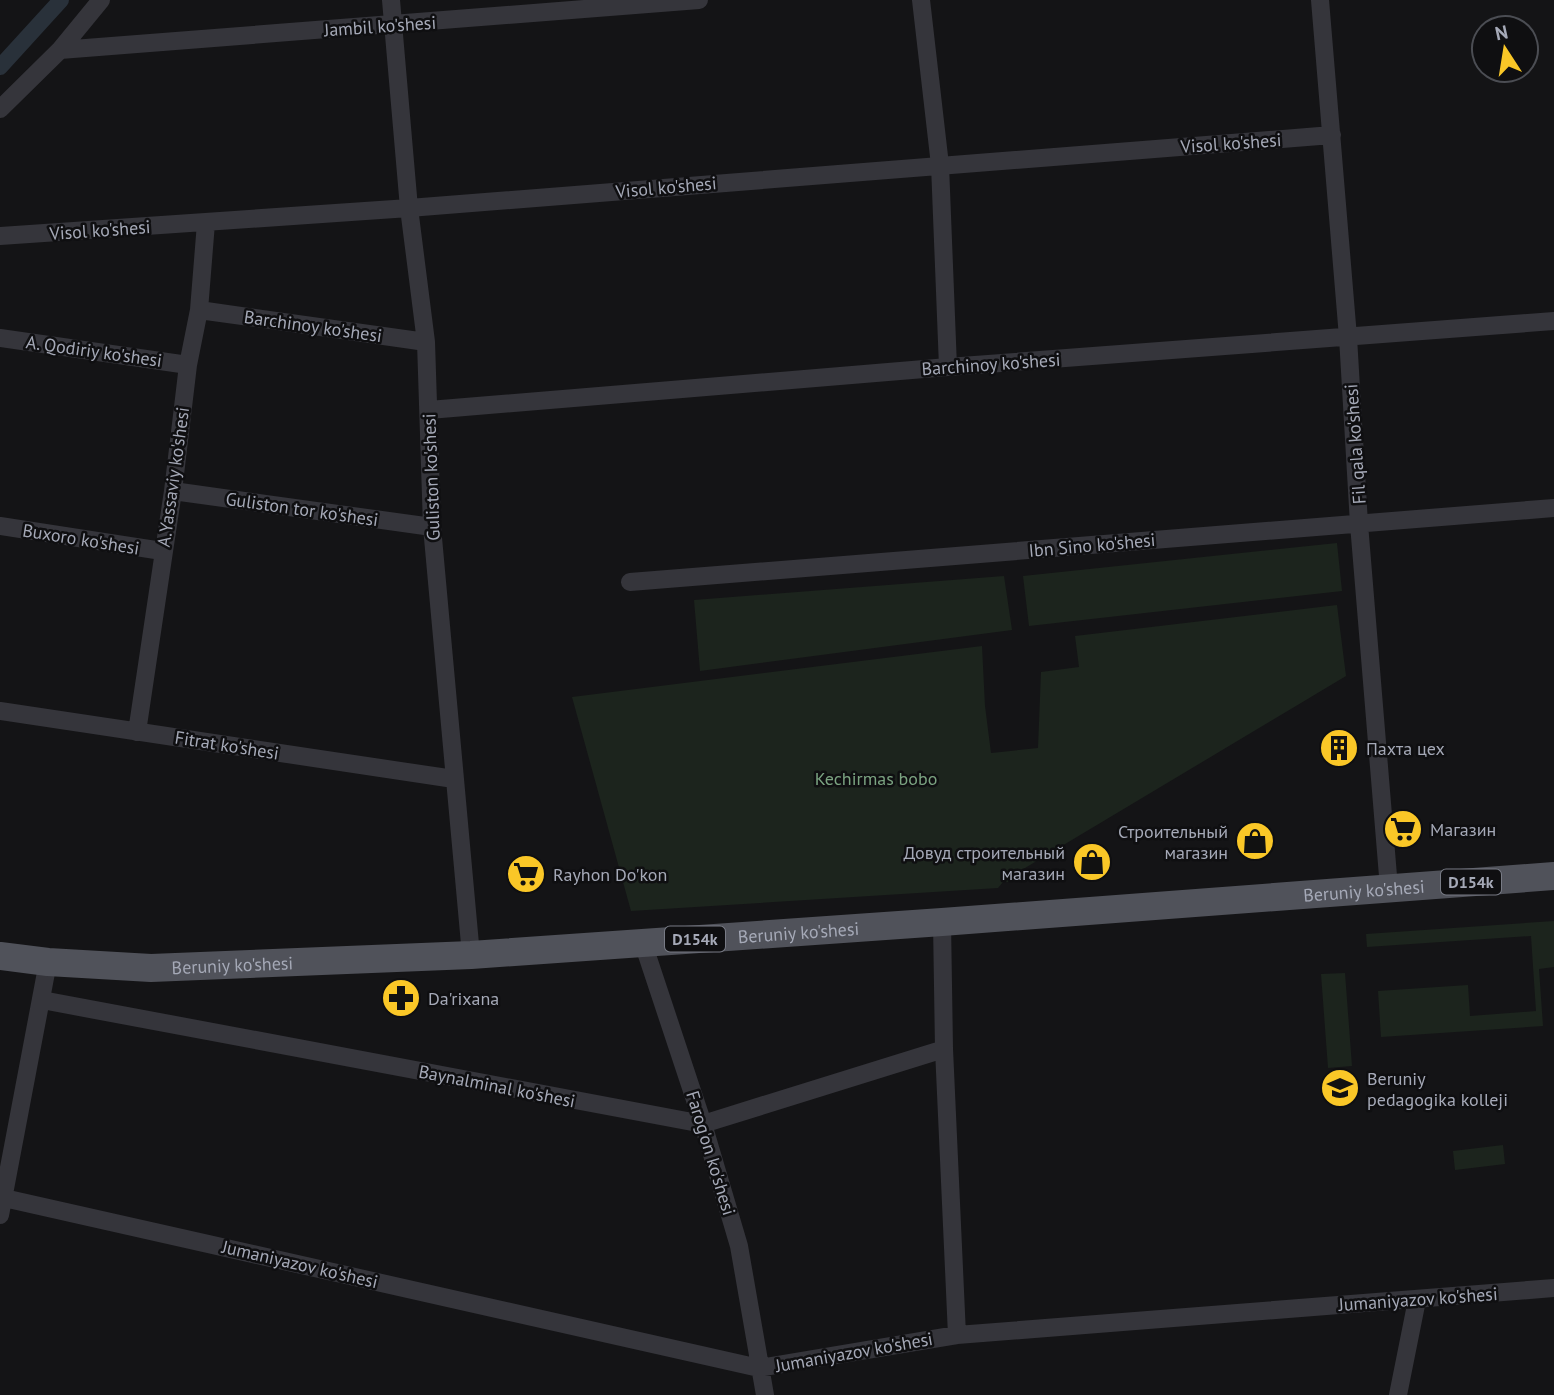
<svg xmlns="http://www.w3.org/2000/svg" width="1554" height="1395" viewBox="0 0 1554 1395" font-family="'PT Sans',sans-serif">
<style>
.green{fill:#1c241d}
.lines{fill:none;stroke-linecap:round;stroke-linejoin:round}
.canal{stroke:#29313a;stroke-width:16}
.street{stroke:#35353b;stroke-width:18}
.primary{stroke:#50525a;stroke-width:28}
.labels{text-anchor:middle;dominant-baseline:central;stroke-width:5;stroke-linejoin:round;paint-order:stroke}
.shield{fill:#0f0f11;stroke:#787b85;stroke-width:2}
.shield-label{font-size:16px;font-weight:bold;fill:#a5a9b7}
.street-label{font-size:18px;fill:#a5a9b7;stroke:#0f0f11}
.poi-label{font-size:18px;fill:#a5a9b7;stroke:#0f0f11;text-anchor:start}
.park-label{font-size:18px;fill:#7ba381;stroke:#0f0f11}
</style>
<rect width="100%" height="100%" fill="#141416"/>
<!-- green -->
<path class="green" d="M 1337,543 L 1342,591 L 1029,626 L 1023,576 Z
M 1004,576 L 1012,630 L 700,671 L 694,600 Z
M 1337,605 L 1346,676 L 1020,871 L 1020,882 L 1003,882 L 998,888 L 631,911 L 572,697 L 982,646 L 985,706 L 991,753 L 1038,748 L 1041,672 L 1079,667 L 1075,636 Z
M 1554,921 L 1554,967 L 1539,969 L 1543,1026 L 1381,1037 L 1378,991 L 1468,985 L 1470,1016 L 1536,1011 L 1531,936 L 1367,947 L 1366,934 Z
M 1345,973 L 1352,1066 L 1328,1068 L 1321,974 Z
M 1503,1145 L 1505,1164 L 1455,1170 L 1453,1151 Z"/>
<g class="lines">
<!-- canal -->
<path class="canal" d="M 0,67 L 61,0"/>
<!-- street -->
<path class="street" d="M 391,0 L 409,208 L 426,342 L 432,527 L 471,955
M 921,0 L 940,165 L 948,367
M 1320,0 L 1348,337 L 1359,524 L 1389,888
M 60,50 L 699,0
M 0,109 L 60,50 L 101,0
M 0,236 L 409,208 L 1332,135
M 199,310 L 426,342
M 0,338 L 188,365
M 429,410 L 948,367 L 1554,321
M 173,491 L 432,527
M 0,526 L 162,551
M 630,582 L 1554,508
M 0,711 L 454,779
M 137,732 L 173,491 L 188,365 L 199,310 L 206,223
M 942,922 L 944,1049 L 957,1335
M 643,943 L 703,1124 L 739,1246 L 765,1395
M 42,1000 L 703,1124 L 944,1049
M 4,1198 L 759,1368 L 957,1335 L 1554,1288
M 0,1215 L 48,962
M 1398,1395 L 1417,1300"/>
<!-- primary -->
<path class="primary" id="s1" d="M 0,956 L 48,962 L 151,968 L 471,955 L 942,922 L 1554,876"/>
</g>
<!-- icons -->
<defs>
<symbol id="building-disc" viewBox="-11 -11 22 22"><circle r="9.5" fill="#fac727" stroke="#0f0f11"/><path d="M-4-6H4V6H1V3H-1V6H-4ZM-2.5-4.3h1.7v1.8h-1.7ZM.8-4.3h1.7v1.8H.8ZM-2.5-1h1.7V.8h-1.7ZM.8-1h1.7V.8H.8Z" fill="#111"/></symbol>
<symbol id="supermarket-disc" viewBox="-11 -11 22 22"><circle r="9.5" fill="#fac727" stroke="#0f0f11"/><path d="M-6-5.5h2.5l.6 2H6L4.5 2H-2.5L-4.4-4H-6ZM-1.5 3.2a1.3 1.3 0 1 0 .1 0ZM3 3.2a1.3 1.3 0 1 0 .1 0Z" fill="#111"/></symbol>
<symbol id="shop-disc" viewBox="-11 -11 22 22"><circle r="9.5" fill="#fac727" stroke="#0f0f11"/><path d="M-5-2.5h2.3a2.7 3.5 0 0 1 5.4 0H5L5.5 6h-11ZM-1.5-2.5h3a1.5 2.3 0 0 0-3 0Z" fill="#111"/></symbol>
<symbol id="pharmacy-disc" viewBox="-11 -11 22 22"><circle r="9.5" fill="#fac727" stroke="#0f0f11"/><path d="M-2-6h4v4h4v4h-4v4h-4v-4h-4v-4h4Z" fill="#111"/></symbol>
<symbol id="university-disc" viewBox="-11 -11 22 22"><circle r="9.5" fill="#fac727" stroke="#0f0f11"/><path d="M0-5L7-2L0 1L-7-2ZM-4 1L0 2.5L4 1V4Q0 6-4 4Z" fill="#111"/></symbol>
</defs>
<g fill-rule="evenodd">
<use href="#building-disc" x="1317" y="726" width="44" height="44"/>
<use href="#supermarket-disc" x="1381" y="807" width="44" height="44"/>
<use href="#shop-disc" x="1233" y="819" width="44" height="44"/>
<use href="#shop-disc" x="1070" y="840" width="44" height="44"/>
<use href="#supermarket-disc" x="504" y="852" width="44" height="44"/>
<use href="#pharmacy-disc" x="379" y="976" width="44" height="44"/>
<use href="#university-disc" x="1318" y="1066" width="44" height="44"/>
</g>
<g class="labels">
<!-- shield labels -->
<g class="shield">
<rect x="1441" y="869.5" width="60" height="25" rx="5"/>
<rect x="665" y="926.5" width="60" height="25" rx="5"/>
</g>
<g class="shield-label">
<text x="1471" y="882">D154k</text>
<text x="695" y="939">D154k</text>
</g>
<!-- street labels -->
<g class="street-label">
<text transform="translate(380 26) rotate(-4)">Jambil ko'shesi</text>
<text transform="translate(1231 143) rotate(-4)">Visol ko'shesi</text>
<text transform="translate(666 187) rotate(-5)">Visol ko'shesi</text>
<text transform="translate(100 230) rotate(-4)">Visol ko'shesi</text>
<text transform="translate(313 326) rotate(8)">Barchinoy ko'shesi</text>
<text transform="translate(94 351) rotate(8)">A. Qodiriy ko'shesi</text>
<text transform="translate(991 364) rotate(-4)">Barchinoy ko'shesi</text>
<text transform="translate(1355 444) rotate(-94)">Fil qala ko'shesi</text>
<text transform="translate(173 477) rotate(-82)">A.Yassaviy ko'shesi</text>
<text transform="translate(431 477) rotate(-92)">Guliston ko'shesi</text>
<text transform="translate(302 509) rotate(8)">Guliston tor ko'shesi</text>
<text transform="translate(81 539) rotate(9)">Buxoro ko'shesi</text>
<text transform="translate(1092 545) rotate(-5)">Ibn Sino ko'shesi</text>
<text transform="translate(227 745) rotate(9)">Fitrat ko'shesi</text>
<text stroke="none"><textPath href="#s1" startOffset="1367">Beruniy ko'shesi</textPath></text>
<text stroke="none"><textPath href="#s1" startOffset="800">Beruniy ko'shesi</textPath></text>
<text stroke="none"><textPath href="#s1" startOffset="233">Beruniy ko'shesi</textPath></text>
<text transform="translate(497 1086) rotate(11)">Baynalminal ko'shesi</text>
<text transform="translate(711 1153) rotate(73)">Farog'on ko'shesi</text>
<text transform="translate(300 1264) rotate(13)">Jumaniyazov ko'shesi</text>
<text transform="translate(1418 1299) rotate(-4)">Jumaniyazov ko'shesi</text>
<text transform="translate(854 1352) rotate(-10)">Jumaniyazov ko'shesi</text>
</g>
<!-- poi labels -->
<g class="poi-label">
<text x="1366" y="748">Пахта цех</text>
<text x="1430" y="829">Магазин</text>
<text x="1228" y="831" text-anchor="end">Строительный<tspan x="1228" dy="21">магазин</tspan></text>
<text x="1065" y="852" text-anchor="end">Довуд строительный<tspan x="1065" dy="21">магазин</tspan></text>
<text x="553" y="874">Rayhon Do'kon</text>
<text x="428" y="998">Da'rixana</text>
<text x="1367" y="1078">Beruniy<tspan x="1367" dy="21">pedagogika kolleji</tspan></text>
</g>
<!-- park labels -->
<g class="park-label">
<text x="876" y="778">Kechirmas bobo</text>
</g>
</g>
<!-- north arrow -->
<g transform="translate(1505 49) rotate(348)"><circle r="33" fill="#0f0f11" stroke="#4b4d53" stroke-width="2"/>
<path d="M0-5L12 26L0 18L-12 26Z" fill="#fac727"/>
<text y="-10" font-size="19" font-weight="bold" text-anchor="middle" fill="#a5a9b7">N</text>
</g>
</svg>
